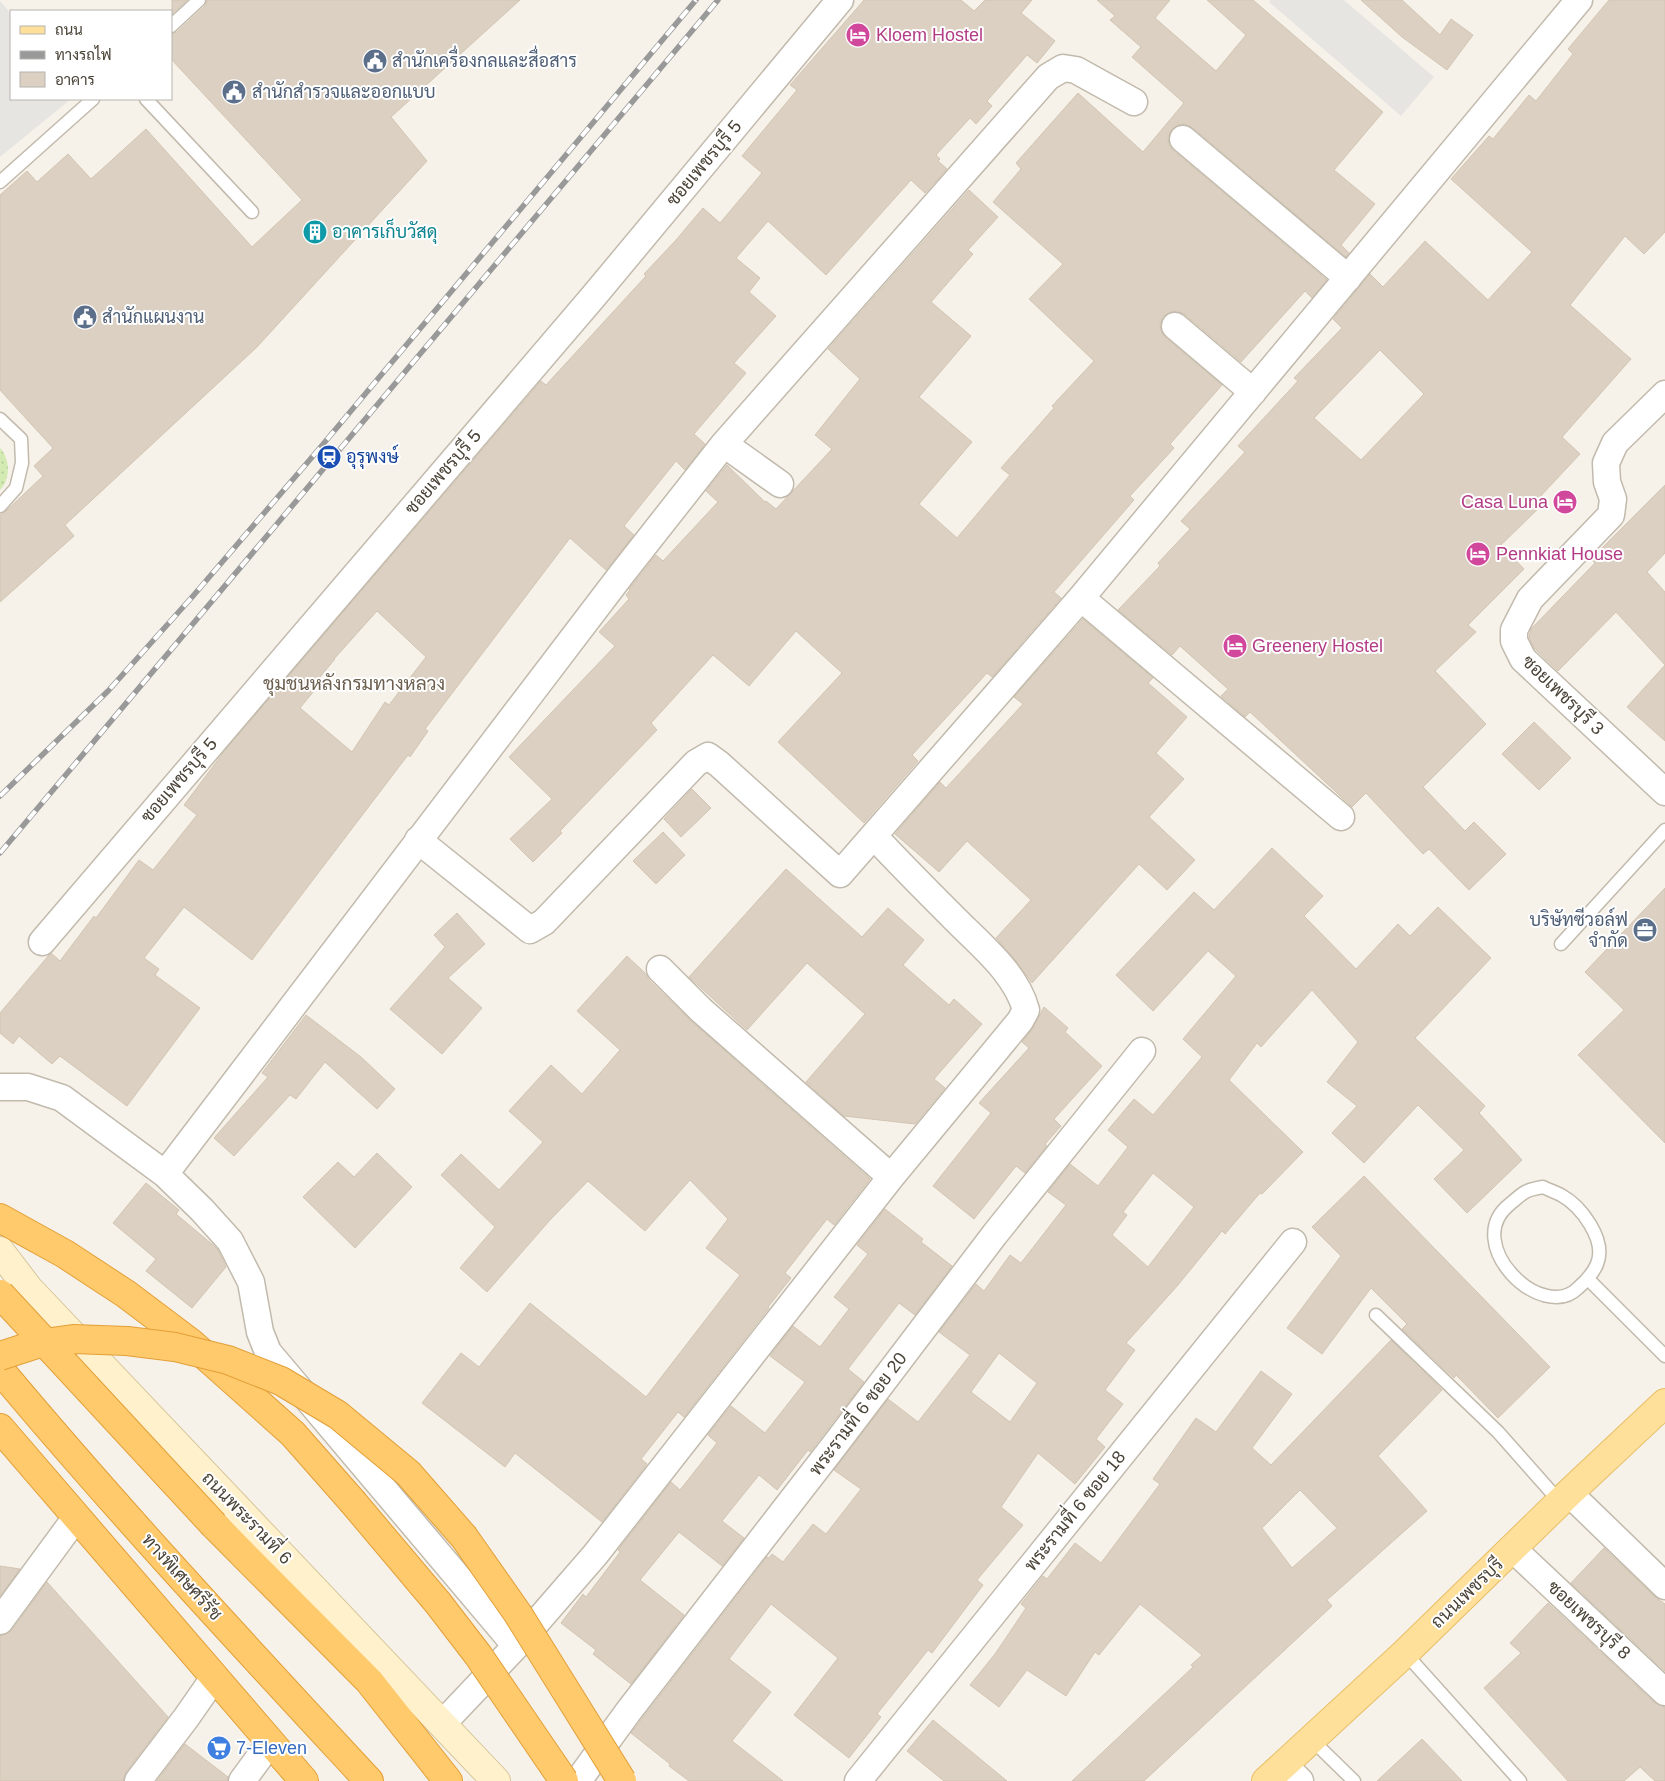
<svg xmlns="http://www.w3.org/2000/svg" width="1665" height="1781" viewBox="0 0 1665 1781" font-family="Arial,Sarabun,sans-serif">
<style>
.garden{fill:url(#garden-dots)}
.parking{fill:#e7e5e2}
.building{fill:#dbd0c2;stroke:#d3c5b2;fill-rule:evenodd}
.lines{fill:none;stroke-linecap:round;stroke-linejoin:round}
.service-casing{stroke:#c2baac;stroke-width:15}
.minor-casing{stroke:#c2baac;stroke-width:29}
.secondary-casing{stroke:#d7c599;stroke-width:30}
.primary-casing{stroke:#e8be66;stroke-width:30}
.motorway-casing{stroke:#e39f37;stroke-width:30}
.service{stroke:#fff;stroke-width:12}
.minor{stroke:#fff;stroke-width:26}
.secondary{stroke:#fff1cb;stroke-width:28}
.primary{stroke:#ffe09a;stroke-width:28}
.motorway{stroke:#ffca6c;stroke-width:28}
.rail-casing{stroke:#999;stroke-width:5.5}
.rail{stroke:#fff;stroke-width:4;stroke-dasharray:11;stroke-linecap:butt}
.motorway-bridge-casing{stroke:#e39f37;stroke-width:30;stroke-linecap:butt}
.motorway-bridge{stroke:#ffca6c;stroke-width:28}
.labels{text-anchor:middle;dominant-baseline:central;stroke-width:4;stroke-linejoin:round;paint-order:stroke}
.hotel-label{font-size:18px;fill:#b23c85;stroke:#fff;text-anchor:start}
.service-label{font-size:18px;fill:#4e5e75;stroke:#fff;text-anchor:start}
.street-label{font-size:18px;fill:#4a4338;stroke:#fff}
.culture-label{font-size:18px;fill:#0d838f;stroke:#fff;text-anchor:start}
.transit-label{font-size:18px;fill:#164399;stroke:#fff;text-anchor:start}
.shop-label{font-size:18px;fill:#366cbe;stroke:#fff;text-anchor:start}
.neighbourhood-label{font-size:19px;fill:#6d604f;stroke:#fff}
</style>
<defs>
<pattern id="garden-dots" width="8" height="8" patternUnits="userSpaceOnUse" patternTransform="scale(1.25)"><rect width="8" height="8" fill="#d3ebb2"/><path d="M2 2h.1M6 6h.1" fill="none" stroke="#b7cb9a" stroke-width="1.8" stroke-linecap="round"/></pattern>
</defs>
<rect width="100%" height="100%" fill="#f6f2ea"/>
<!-- garden -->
<path class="garden" d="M 0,448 C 10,458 11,479 0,490 Z"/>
<!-- parking -->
<path class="parking" d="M 1270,0 L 1344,0 L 1434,77 L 1401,116 L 1269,2 Z
M 0,1 L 11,14 L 11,99 L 71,99 L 0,157 Z"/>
<!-- building -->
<path class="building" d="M 172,0 L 187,0 L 172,14 Z
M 207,0 L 520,0 L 391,117 L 427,161 L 257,347 L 65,525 L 74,536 L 0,602 L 0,515 L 6,511 L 43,476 L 34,466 L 53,448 L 0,390 L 0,195 L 27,171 L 37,182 L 68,154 L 91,179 L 146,129 L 252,247 L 302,200 L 171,59 L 171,34 L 177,32 L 205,6 Z
M 864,0 L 961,0 L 974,11 L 985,0 L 1032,0 L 1021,13 L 1055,41 L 1037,63 L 1027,55 L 987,101 L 992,106 L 976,124 L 970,118 L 936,155 L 940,159 L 938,161 L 947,169 L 925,193 L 911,180 L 826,275 L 768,221 L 736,258 L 760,278 L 749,292 L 776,316 L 734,363 L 746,373 L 694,434 L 705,444 L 685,470 L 676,461 L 624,526 L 634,535 L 606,570 L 570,538 L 425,729 L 428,731 L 410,757 L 408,755 L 252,960 L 184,907 L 144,958 L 159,969 L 155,975 L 200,1008 L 127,1106 L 60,1056 L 52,1064 L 19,1036 L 13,1044 L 0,1033 L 0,1013 L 49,955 L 51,953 L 60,961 L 94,916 L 96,918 L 139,860 L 153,870 L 197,815 L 184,805 L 226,749 L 541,381 L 546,385 L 646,276 L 644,274 L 676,240 L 703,208 L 720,223 L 762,173 L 742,156 L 797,90 L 790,85 ZM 377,611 L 426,657 L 389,705 L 385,702 L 352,752 L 300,708 L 318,686 L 315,683 L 335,659 L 334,659 Z
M 1097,0 L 1170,0 L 1155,18 L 1216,71 L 1246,35 L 1207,0 L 1253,0 L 1383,112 L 1334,170 L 1375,204 L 1341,245 L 1349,253 L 1346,257 L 1193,128 L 1185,124 L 1178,125 L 1172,129 L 1168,137 L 1169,145 L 1173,150 L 1327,280 L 1312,298 L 1305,291 L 1241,362 L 1184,314 L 1177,311 L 1170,312 L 1163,317 L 1160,324 L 1161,331 L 1165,337 L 1222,385 L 1170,444 L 1174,448 L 1130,496 L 1134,500 L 1054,592 L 1061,598 L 992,677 L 987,673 L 912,755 L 918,761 L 864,823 L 778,742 L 842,673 L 796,631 L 749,686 L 713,655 L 651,723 L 657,730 L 560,831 L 562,833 L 533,862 L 510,839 L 552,799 L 509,757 L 615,646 L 599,632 L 629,599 L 626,595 L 630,590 L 629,589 L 656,555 L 663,561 L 718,502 L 706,491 L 727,465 L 765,502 L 766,501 L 776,509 L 832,449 L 815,435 L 860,379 L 828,349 L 969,190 L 998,217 L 968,250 L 973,254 L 931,302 L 971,336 L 919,397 L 972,442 L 919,504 L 957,538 L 1010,475 L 1001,468 L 1054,408 L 1052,406 L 1094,361 L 1029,299 L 1063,264 L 993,202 L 1021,169 L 1016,163 L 1078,93 L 1143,152 L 1184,103 L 1132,57 L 1141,47 L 1110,20 L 1115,16 Z
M 1361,0 L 1402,0 L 1440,35 L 1451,19 L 1473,35 L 1447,70 L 1402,37 Z
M 1609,0 L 1665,0 L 1665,232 L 1644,254 L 1625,236 L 1570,305 L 1631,359 L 1562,437 L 1580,454 L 1537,500 L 1542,505 L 1501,545 L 1524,569 L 1468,625 L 1476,632 L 1435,671 L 1486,724 L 1423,787 L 1465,831 L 1474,822 L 1506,854 L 1469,890 L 1429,849 L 1423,854 L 1366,793 L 1352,807 L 1250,712 L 1245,717 L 1221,696 L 1228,689 L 1180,646 L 1172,655 L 1118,610 L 1160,566 L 1158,563 L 1190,529 L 1181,521 L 1245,452 L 1238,446 L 1298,381 L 1294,378 L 1342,328 L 1333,319 L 1370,274 L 1383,287 L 1425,241 L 1488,300 L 1532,252 L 1451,179 L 1489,136 L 1493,139 L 1529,95 L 1536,101 L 1573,54 L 1568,49 ZM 1380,350 L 1424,394 L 1361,460 L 1314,418 Z
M 1665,485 L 1665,553 L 1647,572 L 1665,592 L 1665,741 L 1627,707 L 1665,665 L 1616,612 L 1558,671 L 1534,648 L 1529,637 L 1531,629 L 1595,563 L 1591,559 Z
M 1083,619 L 1153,678 L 1148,683 L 1187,717 L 1156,753 L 1184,779 L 1149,817 L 1195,860 L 1167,890 L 1139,864 L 1032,983 L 1016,961 L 996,938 L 1031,900 L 967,841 L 939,872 L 895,834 L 940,782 L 946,788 L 1023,704 L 1014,697 Z
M 1534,722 L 1571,758 L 1539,790 L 1502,754 Z
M 692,789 L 711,808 L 681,837 L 664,819 Z
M 663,832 L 685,855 L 656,884 L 633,861 Z
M 1272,848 L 1323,896 L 1304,916 L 1356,969 L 1398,924 L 1410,936 L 1438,907 L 1491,958 L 1415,1038 L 1485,1106 L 1479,1113 L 1522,1160 L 1467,1213 L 1434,1179 L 1464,1150 L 1418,1105 L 1364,1163 L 1332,1133 L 1357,1106 L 1327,1082 L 1358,1042 L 1312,990 L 1261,1047 L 1257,1043 L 1229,1080 L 1303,1152 L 1262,1194 L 1260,1193 L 1225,1234 L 1222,1231 L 1178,1285 L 1126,1343 L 1135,1350 L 1105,1390 L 1123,1404 L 1096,1439 L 1105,1447 L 1075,1484 L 1038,1453 L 1001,1507 L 1023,1525 L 977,1580 L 983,1585 L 932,1653 L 928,1650 L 877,1714 L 881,1717 L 849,1758 L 794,1715 L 838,1658 L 771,1604 L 729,1659 L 771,1692 L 732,1741 L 783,1781 L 689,1781 L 669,1766 L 670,1764 L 631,1733 L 767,1557 L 769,1558 L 772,1554 L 783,1562 L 813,1524 L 826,1534 L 861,1489 L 834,1470 L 888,1399 L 918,1422 L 970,1355 L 939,1332 L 976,1284 L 984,1291 L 1010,1255 L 1021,1263 L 1066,1205 L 1048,1192 L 1070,1164 L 1098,1186 L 1128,1147 L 1108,1130 L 1134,1099 L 1153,1115 L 1202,1057 L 1183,1039 L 1236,976 L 1208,951 L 1153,1011 L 1116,975 L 1194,892 L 1214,910 ZM 1153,1173 L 1194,1207 L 1148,1267 L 1112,1235 L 1127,1215 L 1123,1212 ZM 999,1353 L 1037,1383 L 1010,1422 L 971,1392 Z
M 786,869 L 862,937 L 888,908 L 924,940 L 903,965 L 949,1005 L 954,999 L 982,1024 L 934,1079 L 945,1088 L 915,1124 L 844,1116 L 806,1082 L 865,1014 L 807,963 L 747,1030 L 689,977 Z
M 1665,888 L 1665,1143 L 1578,1055 L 1624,1010 L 1585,972 Z
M 457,913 L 485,944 L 448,978 L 482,1008 L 442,1054 L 390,1009 L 445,947 L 434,935 Z
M 627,956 L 645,973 L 649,980 L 691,1021 L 870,1179 L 834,1225 L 827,1219 L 785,1273 L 791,1278 L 768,1307 L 769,1308 L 684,1417 L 678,1412 L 641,1459 L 647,1464 L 602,1522 L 515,1453 L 505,1467 L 422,1403 L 461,1353 L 479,1367 L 530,1303 L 646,1397 L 740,1275 L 706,1248 L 728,1219 L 690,1180 L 645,1231 L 588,1181 L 550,1220 L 487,1292 L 460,1268 L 495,1227 L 441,1175 L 461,1154 L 499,1190 L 543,1142 L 509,1111 L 551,1065 L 582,1094 L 620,1050 L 577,1011 Z
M 1044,1007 L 1068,1028 L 1065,1032 L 1102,1066 L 1054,1119 L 1061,1126 L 1045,1144 L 1047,1146 L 1025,1173 L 1016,1166 L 974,1219 L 933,1186 L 991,1113 L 979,1103 L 1029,1048 L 1022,1042 L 1033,1028 Z
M 306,1015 L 361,1057 L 395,1089 L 377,1109 L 325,1062 L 296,1099 L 290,1095 L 234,1156 L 214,1138 L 268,1077 L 262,1073 Z
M 377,1153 L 412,1187 L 355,1248 L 303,1197 L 338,1162 L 354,1177 Z
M 1364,1176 L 1550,1367 L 1498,1418 L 1456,1375 L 1454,1378 L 1402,1329 L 1407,1324 L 1371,1288 L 1322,1354 L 1287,1328 L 1341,1256 L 1312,1227 Z
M 146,1183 L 179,1210 L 176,1214 L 213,1245 L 218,1250 L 226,1267 L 192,1308 L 146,1271 L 156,1259 L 113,1223 Z
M 885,1209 L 923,1239 L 921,1242 L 952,1266 L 915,1315 L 899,1303 L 848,1369 L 864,1382 L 810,1452 L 808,1450 L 777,1490 L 759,1475 L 722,1521 L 744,1538 L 722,1566 L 679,1532 L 640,1580 L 684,1615 L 631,1684 L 593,1654 L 596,1650 L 561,1623 L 583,1594 L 586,1597 L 620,1552 L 618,1550 L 671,1482 L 680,1490 L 717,1443 L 708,1435 L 731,1406 L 765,1433 L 805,1382 L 770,1356 L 793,1326 L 820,1347 L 849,1309 L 834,1297 L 868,1254 L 857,1245 Z
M 1391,1340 L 1442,1390 L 1378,1456 L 1427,1511 L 1327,1600 L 1332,1606 L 1144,1781 L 1072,1781 L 1193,1667 L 1191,1665 L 1202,1655 L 1140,1604 L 1099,1655 L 1095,1652 L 1066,1696 L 1027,1670 L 999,1707 L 970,1685 L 995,1654 L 1026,1608 L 1021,1604 L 1043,1576 L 1047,1579 L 1075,1543 L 1101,1563 L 1160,1484 L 1153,1479 L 1196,1418 L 1216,1432 L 1261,1371 L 1292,1394 L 1252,1448 L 1271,1465 ZM 1300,1490 L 1337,1528 L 1292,1568 L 1262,1528 Z
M 1604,1548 L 1655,1597 L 1665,1604 L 1665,1671 L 1571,1583 Z
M 0,1566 L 20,1569 L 0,1596 Z
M 47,1582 L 168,1717 L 126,1772 L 123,1781 L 0,1781 L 0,1636 L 6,1634 L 12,1630 Z
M 1548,1603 L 1655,1703 L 1665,1707 L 1665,1781 L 1655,1781 L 1640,1767 L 1624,1781 L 1568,1781 L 1484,1688 L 1521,1653 L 1510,1643 Z
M 933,1720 L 1007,1781 L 944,1781 L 907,1751 Z
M 1422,1739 L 1462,1781 L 1377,1781 Z
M 185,1744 L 228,1777 L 227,1781 L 157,1781 Z"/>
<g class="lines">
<defs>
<path id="service" d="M 171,26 L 199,0
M 146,99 L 252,212
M 0,182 L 93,99
M 0,419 L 21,439 L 22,463 L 16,488 L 0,506
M 1561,944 L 1665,830
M 1543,1187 C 1549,1190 1555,1192 1561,1195 C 1581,1206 1607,1240 1597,1264 C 1593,1274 1586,1281 1578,1288 C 1542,1324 1460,1243 1510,1204 C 1524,1192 1525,1190 1543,1187 Z
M 1588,1279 L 1665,1356
M 1376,1315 L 1498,1432 L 1560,1502
M 1405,1653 L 1520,1781
M 1311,1739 L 1354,1781"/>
<path id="minor" d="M 1183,139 L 1348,278
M 1175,326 L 1253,392
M 1665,394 L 1615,443 L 1606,463 L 1607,482 L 1613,499 L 1611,515 L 1530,599 L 1514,630 L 1514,641 L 1523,659 L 1665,792
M 724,444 L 780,484
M 1081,598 L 1341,817
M 418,840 L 530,930 L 544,922 L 696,763 L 708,756 L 719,764 L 840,874 L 1081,598 L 1579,0
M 42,942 L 593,297 L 840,0
M 660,969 L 701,1010 L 891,1177
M 0,1087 L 28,1087 L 62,1098 L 165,1174 L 202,1210 L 230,1241 L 251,1282 L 260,1332 L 268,1352 L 516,1646 L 443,1723
M 165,1174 L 621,575 L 724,444 L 1048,77 L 1063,68 L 1076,70 L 1134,102
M 1569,1493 L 1665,1586
M 1513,1549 L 1665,1692
M 0,1621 L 69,1527
M 516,1646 L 595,1555 L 891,1177 L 1020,1021 L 1026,1010 C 1016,972 978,943 951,915 C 925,889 899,863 874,836
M 1284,1765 L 1300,1781
M 138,1781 L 186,1718 L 209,1685
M 242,1781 L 264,1751
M 578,1781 L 628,1712 L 834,1446 L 995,1234 L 1142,1051
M 858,1781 L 1293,1242"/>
<path id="secondary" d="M 0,1251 L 29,1289 L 496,1781"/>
<path id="primary" d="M 1266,1781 L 1405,1653 L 1569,1493 L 1665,1403"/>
<path id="motorway" d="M 0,1218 L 65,1254 L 126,1294 L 191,1343 L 293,1434 L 352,1501
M 0,1370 C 118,1511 244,1646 369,1781
M 0,1428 L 304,1781
M 214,1525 L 369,1681 L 448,1781"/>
</defs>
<!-- service casing -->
<use href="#service" class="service-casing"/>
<!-- minor casing -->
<use href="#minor" class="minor-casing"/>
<!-- secondary casing -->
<use href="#secondary" class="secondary-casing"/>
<!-- primary casing -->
<use href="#primary" class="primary-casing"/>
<!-- motorway casing -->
<use href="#motorway" class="motorway-casing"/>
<!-- service -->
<use href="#service" class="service"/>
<!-- minor -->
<use href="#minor" class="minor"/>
<!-- secondary -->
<use href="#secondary" class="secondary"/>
<!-- primary -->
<use href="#primary" class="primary"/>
<!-- motorway -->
<use href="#motorway" class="motorway"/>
<defs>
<path id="rail" d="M 0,796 L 108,691 L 193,596 L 319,449 L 696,0
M 0,853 L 718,0"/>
</defs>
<!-- rail casing -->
<use href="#rail" class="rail-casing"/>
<!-- rail -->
<use href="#rail" class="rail"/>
<defs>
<path id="motorway-bridge" d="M 0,1294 L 214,1525
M 0,1356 L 37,1344 L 73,1339 L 127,1341 L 175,1347 L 228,1360 L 281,1381 L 338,1415 L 408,1473 L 464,1537 L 518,1614 L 622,1781
M 352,1501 L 438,1603 L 478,1655 L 564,1781"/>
</defs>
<!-- motorway-bridge casing -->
<use href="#motorway-bridge" class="motorway-bridge-casing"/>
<!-- motorway-bridge -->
<use href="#motorway-bridge" class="motorway-bridge"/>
</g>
<!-- icons -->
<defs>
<symbol id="hotel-disc" viewBox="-11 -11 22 22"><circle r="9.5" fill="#d1479c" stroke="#fff"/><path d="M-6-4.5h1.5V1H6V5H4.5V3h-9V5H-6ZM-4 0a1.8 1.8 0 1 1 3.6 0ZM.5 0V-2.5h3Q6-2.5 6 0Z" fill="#fff"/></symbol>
<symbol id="civic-disc" viewBox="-11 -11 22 22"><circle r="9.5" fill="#5c6f8a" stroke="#fff"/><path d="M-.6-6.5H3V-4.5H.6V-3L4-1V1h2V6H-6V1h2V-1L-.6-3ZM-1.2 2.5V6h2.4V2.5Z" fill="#fff"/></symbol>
<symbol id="building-disc" viewBox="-11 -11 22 22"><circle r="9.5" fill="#0f9aa8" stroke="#fff"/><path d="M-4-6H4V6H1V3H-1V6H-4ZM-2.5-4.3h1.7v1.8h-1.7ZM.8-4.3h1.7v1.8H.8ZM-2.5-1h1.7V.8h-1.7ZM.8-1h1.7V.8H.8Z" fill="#fff"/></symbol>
<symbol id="station-disc" viewBox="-11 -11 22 22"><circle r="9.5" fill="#1a4fb4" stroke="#fff"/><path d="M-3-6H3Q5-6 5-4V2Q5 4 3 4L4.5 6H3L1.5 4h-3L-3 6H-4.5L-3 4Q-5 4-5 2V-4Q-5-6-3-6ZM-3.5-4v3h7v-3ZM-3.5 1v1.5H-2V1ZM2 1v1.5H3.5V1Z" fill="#fff"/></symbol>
<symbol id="office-disc" viewBox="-11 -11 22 22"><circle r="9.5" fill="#5c6f8a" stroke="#fff"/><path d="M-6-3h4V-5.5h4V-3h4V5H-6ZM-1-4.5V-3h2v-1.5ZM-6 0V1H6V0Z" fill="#fff"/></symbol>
<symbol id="supermarket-disc" viewBox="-11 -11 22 22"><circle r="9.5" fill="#3f7fe0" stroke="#fff"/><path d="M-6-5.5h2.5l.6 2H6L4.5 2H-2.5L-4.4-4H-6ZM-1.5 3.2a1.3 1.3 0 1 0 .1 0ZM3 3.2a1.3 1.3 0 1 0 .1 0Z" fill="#fff"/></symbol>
</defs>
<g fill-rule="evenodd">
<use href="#hotel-disc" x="844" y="21" width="28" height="28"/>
<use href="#civic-disc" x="361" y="47" width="28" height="28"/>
<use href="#civic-disc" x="220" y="78" width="28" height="28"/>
<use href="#building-disc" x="301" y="218" width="28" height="28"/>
<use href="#civic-disc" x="71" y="303" width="28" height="28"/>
<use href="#station-disc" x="315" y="443" width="28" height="28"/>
<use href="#hotel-disc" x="1551" y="488" width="28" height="28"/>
<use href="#hotel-disc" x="1464" y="540" width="28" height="28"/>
<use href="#hotel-disc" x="1221" y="632" width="28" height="28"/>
<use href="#office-disc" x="1631" y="916" width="28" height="28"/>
<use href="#supermarket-disc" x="205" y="1734" width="28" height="28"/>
</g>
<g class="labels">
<!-- hotel labels -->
<g class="hotel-label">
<text x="876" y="35">Kloem Hostel</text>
<text x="1548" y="502" text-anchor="end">Casa Luna</text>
<text x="1496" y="554">Pennkiat House</text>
<text x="1252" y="646">Greenery Hostel</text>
</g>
<!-- service labels -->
<g class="service-label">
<text x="392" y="61">สำนักเครื่องกลและสื่อสาร</text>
<text x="252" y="92">สำนักสำรวจและออกแบบ</text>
<text x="102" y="317">สำนักแผนงาน</text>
<text x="1628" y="920" text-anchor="end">บริษัทซีวอล์ฟ<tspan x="1628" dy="21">จำกัด</tspan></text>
</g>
<!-- street labels -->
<g class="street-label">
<text transform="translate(704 163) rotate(-50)">ซอยเพชรบุรี 5</text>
<text transform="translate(443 472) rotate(-49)">ซอยเพชรบุรี 5</text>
<text transform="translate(1563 695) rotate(44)">ซอยเพชรบุรี 3</text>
<text transform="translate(179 780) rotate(-49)">ซอยเพชรบุรี 5</text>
<text transform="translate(858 1414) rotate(-53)">พระรามที่ 6 ซอย 20</text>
<text transform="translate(1075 1511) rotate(-51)">พระรามที่ 6 ซอย 18</text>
<text transform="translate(247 1518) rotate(46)">ถนนพระรามที่ 6</text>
<text transform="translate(182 1577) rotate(48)">ทางพิเศษศรีรัช</text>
<text transform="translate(1467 1593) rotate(-44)">ถนนเพชรบุรี</text>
<text transform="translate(1589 1620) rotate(43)">ซอยเพชรบุรี 8</text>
</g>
<!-- culture labels -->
<g class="culture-label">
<text x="332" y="232">อาคารเก็บวัสดุ</text>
</g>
<!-- transit labels -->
<g class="transit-label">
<text x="346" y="457">อุรุพงษ์</text>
</g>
<!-- shop labels -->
<g class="shop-label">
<text x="236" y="1748">7-Eleven</text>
</g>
<!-- neighbourhood labels -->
<g class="neighbourhood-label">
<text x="354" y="683">ชุมชนหลังกรมทางหลวง</text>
</g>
</g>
<!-- legend -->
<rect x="10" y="10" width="162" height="90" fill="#ffffff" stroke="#b7b4af"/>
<rect x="20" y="26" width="25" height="8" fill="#ffe09a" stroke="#b7b4af"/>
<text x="55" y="35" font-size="15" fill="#4a4338">ถนน</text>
<rect x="20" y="51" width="25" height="8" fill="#999999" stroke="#b7b4af"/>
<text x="55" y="60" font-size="15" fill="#4a4338">ทางรถไฟ</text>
<rect x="20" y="72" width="25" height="15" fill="#dbd0c2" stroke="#b7b4af"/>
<text x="55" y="85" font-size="15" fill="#4a4338">อาคาร</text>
</svg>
